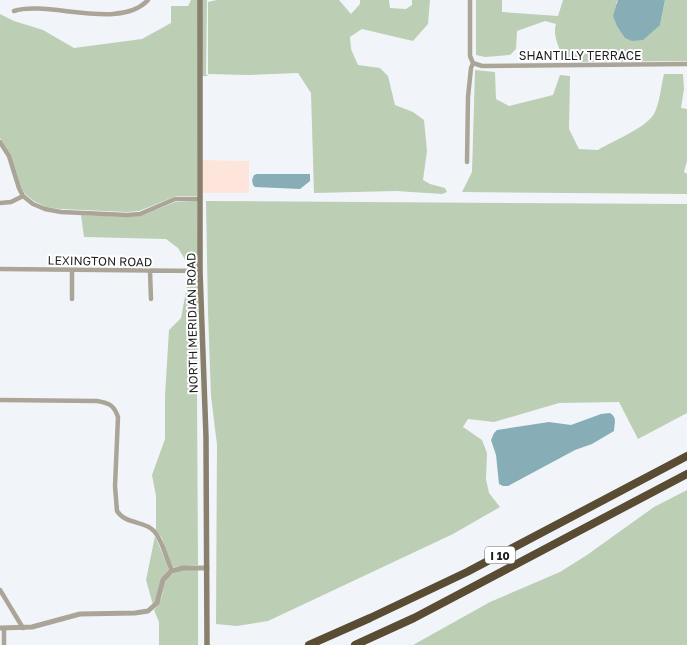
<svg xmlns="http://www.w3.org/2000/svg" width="687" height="645" viewBox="0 0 687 645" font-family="'Golos Text',sans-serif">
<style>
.commercial{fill:#fee5dc}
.green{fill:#bcceb3}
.water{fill:#87aeb6}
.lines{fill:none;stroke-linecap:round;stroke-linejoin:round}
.minor{stroke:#aba598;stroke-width:4.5}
.tertiary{stroke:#aba598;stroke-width:5}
.secondary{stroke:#887f6c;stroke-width:5.5}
.motorway{stroke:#594c32;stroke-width:8}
.labels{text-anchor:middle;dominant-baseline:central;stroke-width:4;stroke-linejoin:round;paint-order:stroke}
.shield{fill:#fff;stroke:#626364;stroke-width:1}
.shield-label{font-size:11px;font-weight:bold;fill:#1f2022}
.street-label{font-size:12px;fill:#1f2022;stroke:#fff}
</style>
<rect width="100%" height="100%" fill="#f1f5fa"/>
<!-- commercial -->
<path class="commercial" d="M 202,160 L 249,161 L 249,193 L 201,193 Z"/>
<!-- green -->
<path class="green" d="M 191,0 L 198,0 L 197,196 L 176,196 L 139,211 L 127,212 L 61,209 L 46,207 L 34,201 L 25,194 L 21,187 L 11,155 L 0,138 L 0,14 L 14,21 L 43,30 L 74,48 L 142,39 L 171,23 L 171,6 L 188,6 Z
M 202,0 L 207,0 L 206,74 L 208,76 L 202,76 Z
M 217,0 L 339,0 L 351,14 L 360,4 L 360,0 L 389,0 L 390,8 L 406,9 L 412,5 L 412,0 L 430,0 L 428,24 L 413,41 L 362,29 L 350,37 L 351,49 L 358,65 L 380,68 L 388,76 L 395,105 L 413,112 L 424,120 L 427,151 L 423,180 L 430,184 L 445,188 L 447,192 L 442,194 L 396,191 L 314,193 L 311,93 L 298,73 L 247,75 L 208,74 L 208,2 Z
M 476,0 L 502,0 L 502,12 L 558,16 L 563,0 L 618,0 L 616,3 L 660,25 L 665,0 L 687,0 L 687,61 L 566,62 C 560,51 552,35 556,24 L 545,21 L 517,31 L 516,49 L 510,55 L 485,57 L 476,55 Z
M 475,70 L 495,72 L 496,99 L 509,106 L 553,95 L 560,75 L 570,76 L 569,129 L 579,149 L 598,150 C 612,141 649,127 655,112 C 660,101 661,86 664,74 L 683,74 L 684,89 L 681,108 L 687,109 L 687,161 L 684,172 L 687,174 L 687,194 L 462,192 L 472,172 Z
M 197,201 L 198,269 L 191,269 L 178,248 L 166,239 L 84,237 L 81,215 L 127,217 L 140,216 L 175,202 Z
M 206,201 L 687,204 L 687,413 L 638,439 L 619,402 L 559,403 L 494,422 L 468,419 L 463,427 L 482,440 L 487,453 L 486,479 L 489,493 L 500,507 L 453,534 L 268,621 L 237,626 L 216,624 L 217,445 L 211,396 L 208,312 Z
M 194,274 L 198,280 L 198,301 L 197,395 L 198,565 L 173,567 L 168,558 L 162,538 L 156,530 L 156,496 L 152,475 L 165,439 L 165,396 L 169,330 L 181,318 L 187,286 Z
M 687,490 L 687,645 L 413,645 L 490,602 L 560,572 L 587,555 L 654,507 Z
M 155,536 L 169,569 C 157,581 161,592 153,605 L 146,580 Z
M 183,570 L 198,570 L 198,645 L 159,645 L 159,622 L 154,610 C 170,595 155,575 183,570 Z"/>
<!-- water -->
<path class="water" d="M 618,0 L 665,0 L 660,25 L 643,40 L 632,41 L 625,38 L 617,26 L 613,16 Z
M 257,174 L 310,174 L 310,181 L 300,189 L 255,187 L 253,185 L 252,180 L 254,175 Z
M 610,413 C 618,418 614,424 614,431 L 592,444 L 575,450 L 508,486 L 503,486 L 499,484 L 496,455 L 491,440 L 494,433 L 497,430 L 549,422 L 571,425 L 601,414 Z"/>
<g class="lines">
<!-- minor -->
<path class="minor" d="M 470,0 L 470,56 L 473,63
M 14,11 C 47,0 120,31 148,0
M 473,63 L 482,66 L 687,64
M 0,142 L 9,156 L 19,188 L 23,196 L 33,204 L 45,209 L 61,212 L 127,215 L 140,214 L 175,199 L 199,199
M 467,162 L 468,97 L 471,68 L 473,63
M 0,203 L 11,202 L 23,196
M 0,269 L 200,271
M 72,270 L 72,299
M 150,271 L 151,299
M 0,400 L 97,401 C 109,403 114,405 118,417 L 115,486 L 117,511 C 126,525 144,520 154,531 C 162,539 166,559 172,570
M 0,590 L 23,628
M 4,645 L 4,628"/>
<!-- tertiary -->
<path class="tertiary" d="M 0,628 L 32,627 L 80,614 L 135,613 L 148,611 L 157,603 L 163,580 L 171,571 L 183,568 L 207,568"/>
<!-- secondary -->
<path class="secondary" d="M 200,0 L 200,271 L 206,437 L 207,645"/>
<!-- motorway -->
<path class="motorway" d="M 309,645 L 370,618 L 467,572 L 687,456
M 355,645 L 414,618 L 687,474"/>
</g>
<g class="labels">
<!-- shield labels -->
<rect class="shield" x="485" y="546.5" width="30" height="17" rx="4"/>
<g class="shield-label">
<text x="500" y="555">I 10</text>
</g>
<!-- street labels -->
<g class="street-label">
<text x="580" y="55">SHANTILLY TERRACE</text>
<text transform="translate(100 261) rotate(1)">LEXINGTON ROAD</text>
<text transform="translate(192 323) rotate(-91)">NORTH MERIDIAN ROAD</text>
</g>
</g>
</svg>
